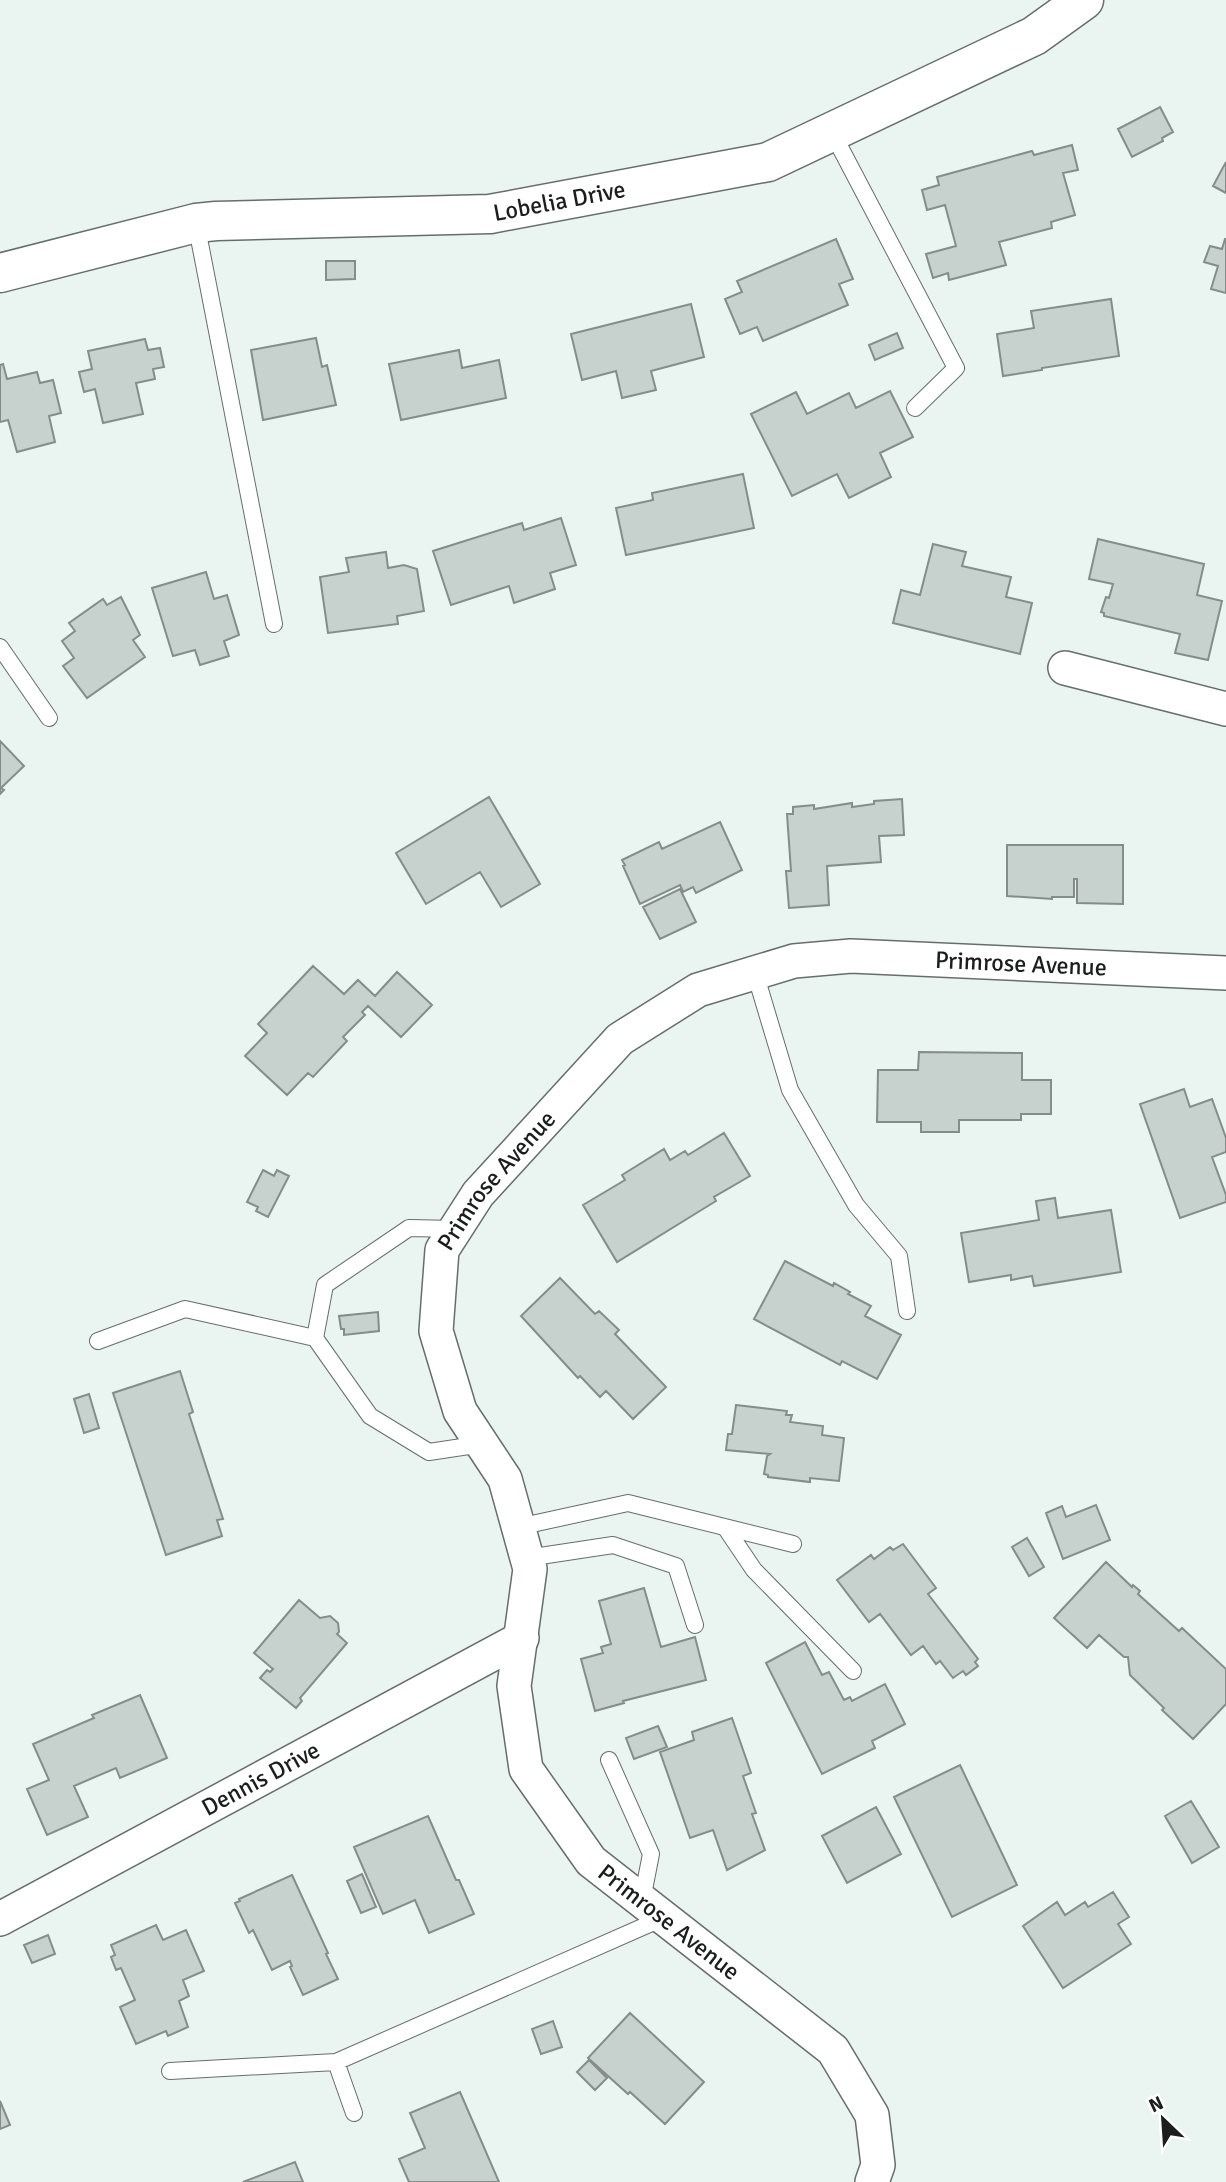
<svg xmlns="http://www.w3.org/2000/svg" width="1226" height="2182" viewBox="0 0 1226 2182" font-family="Signika,sans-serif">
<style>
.building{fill:#c7d1cd;stroke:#848d89;stroke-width:2}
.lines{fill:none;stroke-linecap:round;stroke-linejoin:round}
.lane-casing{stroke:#666e6b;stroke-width:18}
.street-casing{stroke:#666e6b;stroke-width:36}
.secondary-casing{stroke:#666e6b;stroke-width:41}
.lane{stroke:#fff;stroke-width:16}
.street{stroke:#fff;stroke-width:33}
.secondary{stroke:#fff;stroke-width:38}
.labels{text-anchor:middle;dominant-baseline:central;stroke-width:7;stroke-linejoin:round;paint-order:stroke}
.street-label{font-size:24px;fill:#1b1e1d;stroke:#fff}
</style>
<rect width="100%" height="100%" fill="#eaf4f0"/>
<!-- building -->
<path class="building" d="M 1160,107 L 1173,132 L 1162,138 L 1163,141 L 1132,157 L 1118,129 Z
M 1072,145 L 1078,170 L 1063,173 L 1075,215 L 1051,222 L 1052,228 L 999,242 L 1006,265 L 949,280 L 948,273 L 933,278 L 926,254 L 956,246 L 945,205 L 927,210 L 922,190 L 939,185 L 937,177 L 1032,151 L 1034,155 Z
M 1226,162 L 1226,193 L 1213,186 Z
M 836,239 L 853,279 L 839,284 L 848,305 L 763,341 L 757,327 L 740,334 L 725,299 L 742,292 L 737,281 Z
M 1225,239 L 1226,239 L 1226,293 L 1211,289 L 1218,266 L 1204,262 L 1210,246 L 1222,249 Z
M 326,261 L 355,261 L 355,279 L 326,280 Z
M 1111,299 L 1119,356 L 1042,368 L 1042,370 L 1003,376 L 997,334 L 1034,328 L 1031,311 Z
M 691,304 L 704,357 L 651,371 L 656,390 L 622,398 L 616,371 L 582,380 L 571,334 Z
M 897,333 L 903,348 L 875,360 L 869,345 Z
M 316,338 L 322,367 L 327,365 L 336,405 L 263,420 L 251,350 Z
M 145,339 L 148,350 L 160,348 L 164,367 L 153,369 L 155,379 L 136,383 L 143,414 L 103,423 L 95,389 L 84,392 L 79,372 L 92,369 L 88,351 Z
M 459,350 L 462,368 L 499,360 L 506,398 L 401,420 L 389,364 Z
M 3,364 L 7,379 L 37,372 L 40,383 L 53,380 L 61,413 L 49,416 L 55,442 L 17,452 L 8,420 L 0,422 L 0,365 Z
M 890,391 L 913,437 L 880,453 L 891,477 L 849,498 L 837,474 L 792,496 L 751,414 L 796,392 L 807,414 L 849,393 L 856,408 Z
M 743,474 L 754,528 L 626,555 L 616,508 L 653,500 L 652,493 Z
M 561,518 L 576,565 L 550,573 L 555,589 L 514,603 L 509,586 L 451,605 L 433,551 L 522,523 L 524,530 Z
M 1098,539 L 1204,564 L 1197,595 L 1222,601 L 1208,660 L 1175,653 L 1180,634 L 1104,616 L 1104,613 L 1101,612 L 1106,597 L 1109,598 L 1113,584 L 1089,579 Z
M 933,544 L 966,552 L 962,566 L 1011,577 L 1006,597 L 1032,603 L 1020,654 L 893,623 L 901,590 L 920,595 Z
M 386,552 L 388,568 L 404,565 L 417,569 L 424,611 L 397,616 L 398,624 L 328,633 L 320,577 L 349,572 L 346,558 Z
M 206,572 L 214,599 L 227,595 L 239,635 L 224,641 L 229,656 L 200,665 L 195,650 L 173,656 L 152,588 Z
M 121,597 L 140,635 L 133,640 L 145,657 L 87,698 L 63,666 L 74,658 L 62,641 L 75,631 L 69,623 L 103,599 L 107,605 Z
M 0,741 L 24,766 L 1,788 L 4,790 L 0,794 Z
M 489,797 L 540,884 L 501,907 L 480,872 L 426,904 L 396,853 Z
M 902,799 L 904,835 L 879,836 L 881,862 L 827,866 L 829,905 L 789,908 L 786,871 L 791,871 L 787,814 L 793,814 L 793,807 L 814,805 L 814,809 L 852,803 L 852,807 L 874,804 L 874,801 Z
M 720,822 L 742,870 L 696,893 L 693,887 L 683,892 L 680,885 L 640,904 L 623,866 L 625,865 L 622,860 L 659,842 L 662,849 Z
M 1007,845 L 1123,845 L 1123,904 L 1077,903 L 1077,879 L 1074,879 L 1074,897 L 1052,897 L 1052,899 L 1007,896 Z
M 680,889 L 696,922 L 660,939 L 643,907 Z
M 313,966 L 344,994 L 358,980 L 375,996 L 397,972 L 432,1005 L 401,1037 L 368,1006 L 362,1012 L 365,1015 L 343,1037 L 347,1041 L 313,1077 L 308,1073 L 287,1095 L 245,1056 L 267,1033 L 258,1024 Z
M 919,1052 L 1022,1053 L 1022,1080 L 1051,1080 L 1051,1114 L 1021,1114 L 1021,1120 L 959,1120 L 959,1132 L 921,1132 L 921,1122 L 877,1122 L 878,1070 L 918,1070 Z
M 1184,1089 L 1190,1107 L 1212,1099 L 1226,1138 L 1226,1152 L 1212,1157 L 1226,1195 L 1226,1202 L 1180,1218 L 1140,1104 Z
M 724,1133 L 750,1176 L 714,1197 L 716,1201 L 617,1262 L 583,1205 L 625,1180 L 622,1175 L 664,1149 L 670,1160 L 685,1151 L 688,1155 Z
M 263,1170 L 274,1176 L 277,1170 L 289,1176 L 268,1217 L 256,1211 L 258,1207 L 247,1202 Z
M 1055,1198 L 1058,1218 L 1111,1210 L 1121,1272 L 1034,1286 L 1032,1276 L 1011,1280 L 1011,1275 L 969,1282 L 961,1233 L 1039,1220 L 1036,1201 Z
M 785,1261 L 833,1286 L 834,1283 L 850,1292 L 848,1294 L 871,1306 L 865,1316 L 901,1335 L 877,1379 L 842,1361 L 840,1365 L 754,1319 Z
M 560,1278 L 595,1314 L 599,1311 L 619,1330 L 615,1334 L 666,1387 L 633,1419 L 606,1391 L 600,1397 L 580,1376 L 578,1378 L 521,1316 Z
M 378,1312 L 379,1331 L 344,1335 L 344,1329 L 341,1329 L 339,1316 Z
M 180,1371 L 193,1412 L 189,1414 L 223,1519 L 217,1520 L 222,1536 L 166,1555 L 113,1393 Z
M 89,1394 L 99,1428 L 84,1433 L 74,1399 Z
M 736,1405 L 787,1411 L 786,1415 L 792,1415 L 790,1422 L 823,1426 L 822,1435 L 844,1438 L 839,1481 L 810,1478 L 810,1482 L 768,1477 L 768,1475 L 764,1474 L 767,1456 L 770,1454 L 726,1450 L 728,1434 L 732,1434 Z
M 1096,1505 L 1110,1540 L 1063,1559 L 1046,1513 L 1062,1506 L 1066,1517 Z
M 1027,1538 L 1044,1567 L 1029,1576 L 1012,1547 Z
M 903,1544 L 936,1588 L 928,1594 L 978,1659 L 975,1662 L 978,1666 L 966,1675 L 963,1671 L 953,1678 L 940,1661 L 936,1664 L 923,1646 L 911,1655 L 880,1614 L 869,1622 L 837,1580 L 871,1555 L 874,1559 L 890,1547 L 893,1550 Z
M 1106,1562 L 1132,1587 L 1133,1585 L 1140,1591 L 1138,1594 L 1179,1631 L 1182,1628 L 1226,1669 L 1226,1704 L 1193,1739 L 1162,1710 L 1164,1708 L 1130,1675 L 1128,1657 L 1124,1657 L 1099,1635 L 1087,1648 L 1054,1618 Z
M 644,1588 L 661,1647 L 695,1637 L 706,1680 L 623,1701 L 624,1703 L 595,1711 L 581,1659 L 603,1653 L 601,1647 L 611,1644 L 599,1601 Z
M 299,1600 L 320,1618 L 330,1616 L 338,1623 L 339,1632 L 337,1634 L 347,1643 L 300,1698 L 302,1701 L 296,1708 L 260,1678 L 267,1670 L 270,1672 L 273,1669 L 254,1653 Z
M 805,1642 L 822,1675 L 829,1672 L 844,1700 L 850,1697 L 852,1701 L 885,1684 L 905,1724 L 872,1741 L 875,1748 L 822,1774 L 766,1663 Z
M 140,1695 L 167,1758 L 120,1778 L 116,1768 L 74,1786 L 88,1817 L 47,1835 L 27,1789 L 49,1780 L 33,1744 L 94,1718 L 92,1715 Z
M 732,1718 L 751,1773 L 743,1776 L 756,1813 L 752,1814 L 765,1850 L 727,1870 L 713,1830 L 690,1838 L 660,1752 L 694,1740 L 692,1732 Z
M 658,1726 L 667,1747 L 634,1759 L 626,1738 Z
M 960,1765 L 1017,1885 L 952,1917 L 894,1797 Z
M 1191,1801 L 1219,1847 L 1192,1863 L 1165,1816 Z
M 876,1807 L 901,1854 L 847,1883 L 822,1836 Z
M 428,1816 L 456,1880 L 459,1880 L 474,1914 L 429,1933 L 415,1900 L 383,1914 L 354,1847 Z
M 362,1874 L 376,1907 L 361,1913 L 347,1881 Z
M 292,1875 L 328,1953 L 326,1954 L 338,1979 L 303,1995 L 290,1967 L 292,1966 L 290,1961 L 272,1970 L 253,1930 L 249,1933 L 235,1903 L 240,1901 L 239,1899 Z
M 1113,1892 L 1129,1917 L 1118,1924 L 1131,1944 L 1063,1988 L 1023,1926 L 1057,1902 L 1065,1915 L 1085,1902 L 1088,1907 Z
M 156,1925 L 163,1940 L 186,1930 L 204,1971 L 183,1980 L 189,1996 L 179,2001 L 188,2027 L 168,2036 L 166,2031 L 136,2044 L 120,2007 L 135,2000 L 121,1968 L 116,1970 L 111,1957 L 115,1955 L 111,1945 Z
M 48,1935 L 55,1954 L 32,1963 L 24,1945 Z
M 630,2013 L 704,2082 L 665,2124 L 630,2092 L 628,2094 L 588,2058 Z
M 553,2021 L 562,2047 L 541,2054 L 532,2029 Z
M 589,2060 L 607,2078 L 595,2090 L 577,2072 Z
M 460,2092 L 499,2182 L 409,2182 L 399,2159 L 425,2148 L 410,2113 Z
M 0,2101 L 10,2125 L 0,2129 Z
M 295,2162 L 303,2182 L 243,2182 Z"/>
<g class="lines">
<defs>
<path id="lane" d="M 832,132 L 956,368 L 915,408
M 196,223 L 274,624
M 0,647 L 49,718
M 755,973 L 790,1090 L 856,1205 L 899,1256 L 907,1311
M 456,1229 L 409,1228 L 325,1285 L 315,1338 L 370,1416 L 429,1452 L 482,1444
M 98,1341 L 185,1309 L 315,1338
M 518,1527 L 628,1503 L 793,1544
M 725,1527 L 754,1570 L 853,1671
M 527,1558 L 613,1545 L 676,1566 L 695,1625
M 609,1760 L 651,1854 L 642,1900
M 336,2062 L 354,2113
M 170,2071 L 336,2062 L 663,1918"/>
<g id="street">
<path d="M 1065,668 L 1226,709"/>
<path id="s1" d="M 0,1919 L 522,1638"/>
<path id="s2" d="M 872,2182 L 878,2165 L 872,2115 L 833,2050 L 591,1861 L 526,1769 L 514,1686 L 530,1569 L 505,1479 L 460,1411 L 436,1331 L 442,1250 L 478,1194 L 620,1039 L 698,990 L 794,961 L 851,956 L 1226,973"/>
</g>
<g id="secondary">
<path id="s3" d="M 0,273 L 196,223 L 216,221 L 490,214 L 768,162 L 1034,36 L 1084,0"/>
</g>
</defs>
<!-- lane casing -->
<use href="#lane" class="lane-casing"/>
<!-- street casing -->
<use href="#street" class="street-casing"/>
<!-- secondary casing -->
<use href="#secondary" class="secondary-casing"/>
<!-- lane -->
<use href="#lane" class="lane"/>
<!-- street -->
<use href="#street" class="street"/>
<!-- secondary -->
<use href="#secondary" class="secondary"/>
</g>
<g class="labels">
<!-- street labels -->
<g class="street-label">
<text stroke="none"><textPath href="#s3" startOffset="567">Lobelia Drive</textPath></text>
<text stroke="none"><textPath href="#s2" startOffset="1802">Primrose Avenue</textPath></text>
<text stroke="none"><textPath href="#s2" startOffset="1194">Primrose Avenue</textPath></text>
<text stroke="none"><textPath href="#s1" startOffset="296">Dennis Drive</textPath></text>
<text transform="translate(669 1922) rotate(38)">Primrose Avenue</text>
</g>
</g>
<!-- north arrow -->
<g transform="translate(1163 2119) rotate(335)" stroke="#ffffff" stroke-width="5" paint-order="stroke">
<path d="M0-5L12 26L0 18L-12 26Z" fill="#1b1e1d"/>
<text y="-10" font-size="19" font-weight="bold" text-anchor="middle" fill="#1b1e1d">N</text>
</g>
</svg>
